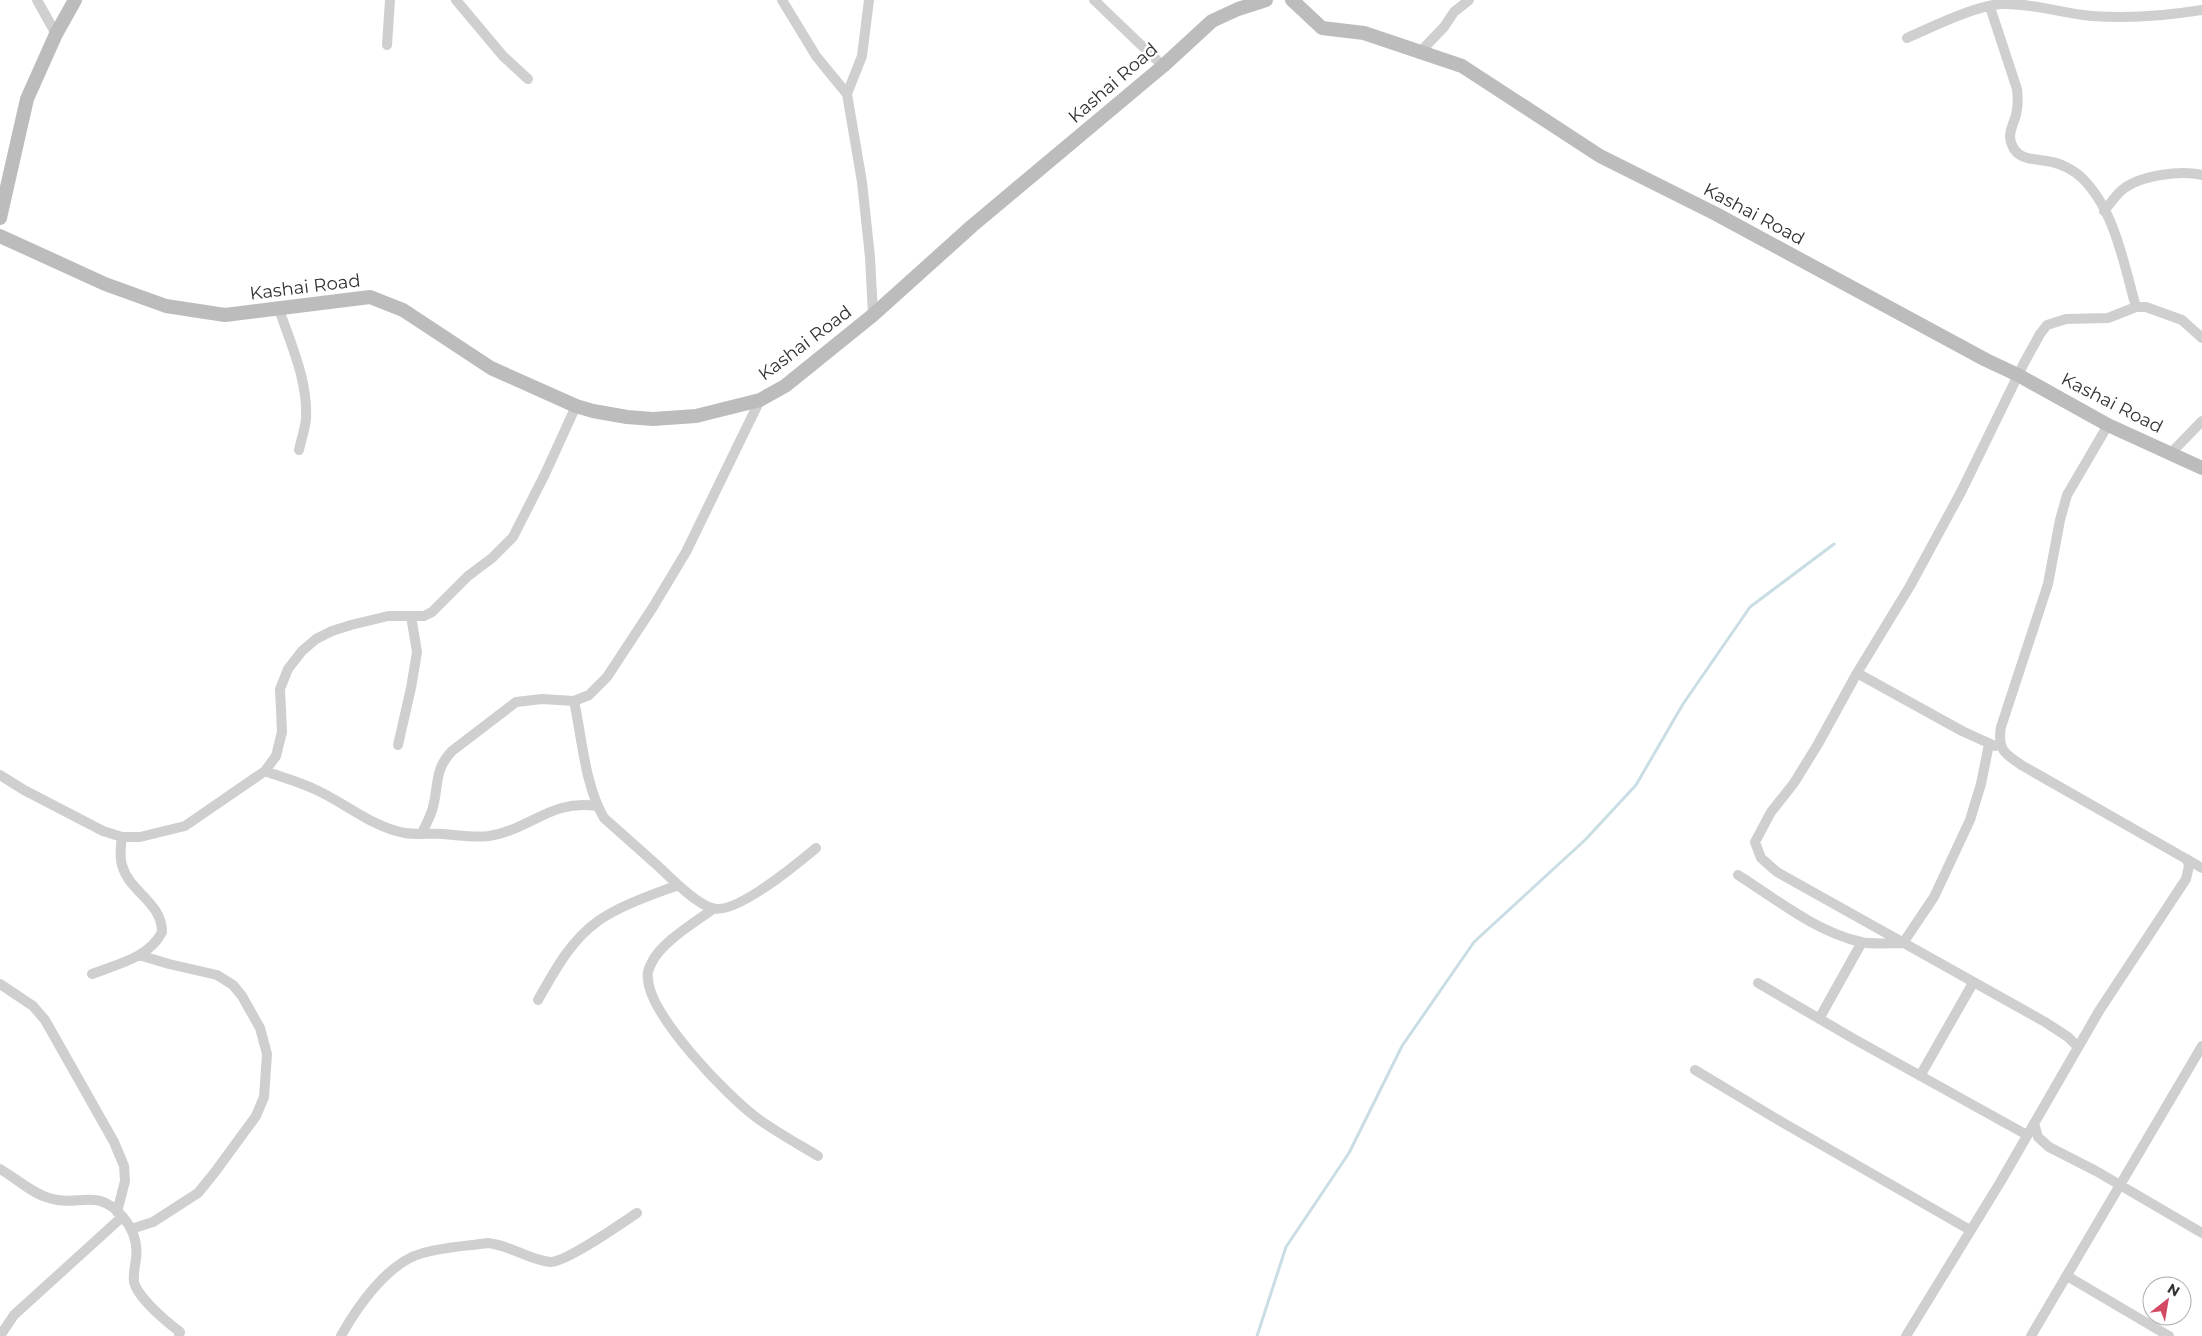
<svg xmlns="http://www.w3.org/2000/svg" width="2202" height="1336" viewBox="0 0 2202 1336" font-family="Montserrat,sans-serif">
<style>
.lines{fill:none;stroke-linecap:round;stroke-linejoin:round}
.stream{stroke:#c9dee4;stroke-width:3}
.street{stroke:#cfcfcf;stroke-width:10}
.secondary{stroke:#bcbcbc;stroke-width:14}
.labels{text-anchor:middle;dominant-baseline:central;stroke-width:5;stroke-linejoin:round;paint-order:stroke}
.street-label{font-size:18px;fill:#323232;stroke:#fff}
</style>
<rect width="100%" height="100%" fill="#fff"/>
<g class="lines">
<!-- stream -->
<path class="stream" d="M 1257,1336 L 1286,1247 L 1349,1153 L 1402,1046 L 1474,942 L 1585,840 L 1636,785 L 1683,704 L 1750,607 L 1834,544"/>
<!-- street -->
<path class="street" d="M 37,0 L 56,34
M 456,0 L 503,56 L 528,79
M 782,0 L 816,56 L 847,94 L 862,182 L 870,257 L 873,315
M 1094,0 L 1163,66
M 1990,7 L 2017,89 C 2018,97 2018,107 2016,115 C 2013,125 2007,135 2012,145 C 2019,162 2037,158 2052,162 C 2062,164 2075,171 2082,178 C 2115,210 2124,265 2136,307
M 1907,38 C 1932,27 1974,6 2001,4 C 2032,3 2061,13 2092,16 C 2129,19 2165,16 2202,10
M 387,45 L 390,0
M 1421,51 L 1444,27 L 1454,12 L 1469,0
M 847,94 L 862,56 L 869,0
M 2104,211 C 2110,204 2115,196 2122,190 C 2140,175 2181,170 2202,175
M 279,309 C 291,345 308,380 306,419 C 305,429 301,440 299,450
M 2108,425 L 2067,495 L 2060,520 L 2048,584 L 2001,727 C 1997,750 2005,754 2023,766 L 2202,868
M 2170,454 L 2202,421
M 1857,673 L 1962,731 L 1995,746
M 574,701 C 582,738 585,786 604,818 C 622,834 640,850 658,866 C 671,878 695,903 712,908 C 735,916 798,863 816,848
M 398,745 L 411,688 L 417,652 L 411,616
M 265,771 C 281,777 297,781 312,788 C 343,801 371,827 405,833 C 417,835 431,833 443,834 C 458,835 474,838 489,836 C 532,829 550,799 597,806
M 0,775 L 24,790 L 103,831 L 122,837 L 140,837 L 185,826 L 265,771 L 276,756 L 282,732 L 280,689 L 288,669 L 302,651 L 316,639 L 332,631 L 351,625 L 388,616 L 424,616 L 432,612 L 468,576 L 492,558 L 513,537 L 545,474 L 576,406
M 422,833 C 426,824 431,816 433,807 C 439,784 434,770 452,751 L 516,702 L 542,699 L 574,701 L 589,695 L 607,677 L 653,607 L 686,552 L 760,400
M 1738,875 C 1776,899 1816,932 1861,942 C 1874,945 1890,943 1903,943 L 1934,897 L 1970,820 L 1981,784 L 1989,744
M 713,909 C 694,923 660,943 651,964 C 649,968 647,975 648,979 C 650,1016 727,1096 757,1118 C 776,1132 798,1144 818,1156
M 92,974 C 117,964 149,958 162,932 C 162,902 129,892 122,865 C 119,856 121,846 122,837
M 1758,983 L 1854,1039 L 2027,1135
M 0,984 L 33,1006 L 45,1020 L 114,1142 L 124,1166 L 125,1181 L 117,1212
M 538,1000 C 554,972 570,941 598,921 C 621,905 652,895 678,885
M 1819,1019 L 1862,942
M 2078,1047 L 2068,1037 L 2045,1022 L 1777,872 L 1761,858 L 1755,842 L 1771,812 L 1794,783 L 1818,744 L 1857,673 L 1910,586 L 1961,492 L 2024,363 L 2040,334 L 2047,325 L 2066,319 L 2108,318 L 2136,307 L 2146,307 L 2182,320 L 2202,338
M 1695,1070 L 1780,1121 L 1970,1230
M 1920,1076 L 1973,983
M 2034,1123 L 2038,1137 L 2049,1147 L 2096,1171 L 2202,1233
M 0,1169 C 16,1178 31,1193 49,1198 C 79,1208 96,1186 123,1217 C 133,1229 138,1243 136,1259 C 135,1266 133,1274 134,1282 C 138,1298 167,1322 180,1332 L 179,1336
M 131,1229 L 153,1222 L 198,1193 L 215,1172 L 256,1116 L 264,1097 L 267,1054 L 260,1028 L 242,996 L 233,985 L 217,975 L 169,964 L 139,955
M 2067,1276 L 2169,1336
M 0,1336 L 14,1315 L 122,1217
M 341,1336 C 357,1307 388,1262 423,1253 C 443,1247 467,1246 488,1243 C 510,1245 529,1260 550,1262 C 565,1263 622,1223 637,1213
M 1906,1336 L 2001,1181 L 2099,1011 L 2186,879 L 2189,866 L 2187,859
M 2031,1336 L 2202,1046"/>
<!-- secondary -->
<path class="secondary" d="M 1292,0 L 1322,28 L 1364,33 L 1462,66 L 1600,156 L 1716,214 L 1986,360 L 2018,375 L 2108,425 L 2202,468
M 0,218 L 27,99 L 56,34 L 75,0
M 0,236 L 105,284 L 166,306 L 225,315 L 370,297 L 403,310 L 491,368 L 576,406 L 593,411 L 627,417 L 653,419 L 696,416 L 760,400 L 785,386 L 873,315 L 972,226 L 1163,66 L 1212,21 L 1238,9 L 1266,0"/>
</g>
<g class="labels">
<!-- street labels -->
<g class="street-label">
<text transform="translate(1113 83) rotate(-41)">Kashai Road</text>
<text transform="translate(1754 214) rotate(28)">Kashai Road</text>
<text transform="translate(305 287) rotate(-7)">Kashai Road</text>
<text transform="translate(805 343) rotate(-37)">Kashai Road</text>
<text transform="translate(2112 403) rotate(27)">Kashai Road</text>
</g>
</g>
<!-- north arrow -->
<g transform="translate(2167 1301) rotate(31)"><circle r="24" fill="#ffffff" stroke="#adadad"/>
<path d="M0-4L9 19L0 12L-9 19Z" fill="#d34a64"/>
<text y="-8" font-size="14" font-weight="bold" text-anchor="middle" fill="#323232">N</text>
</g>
</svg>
